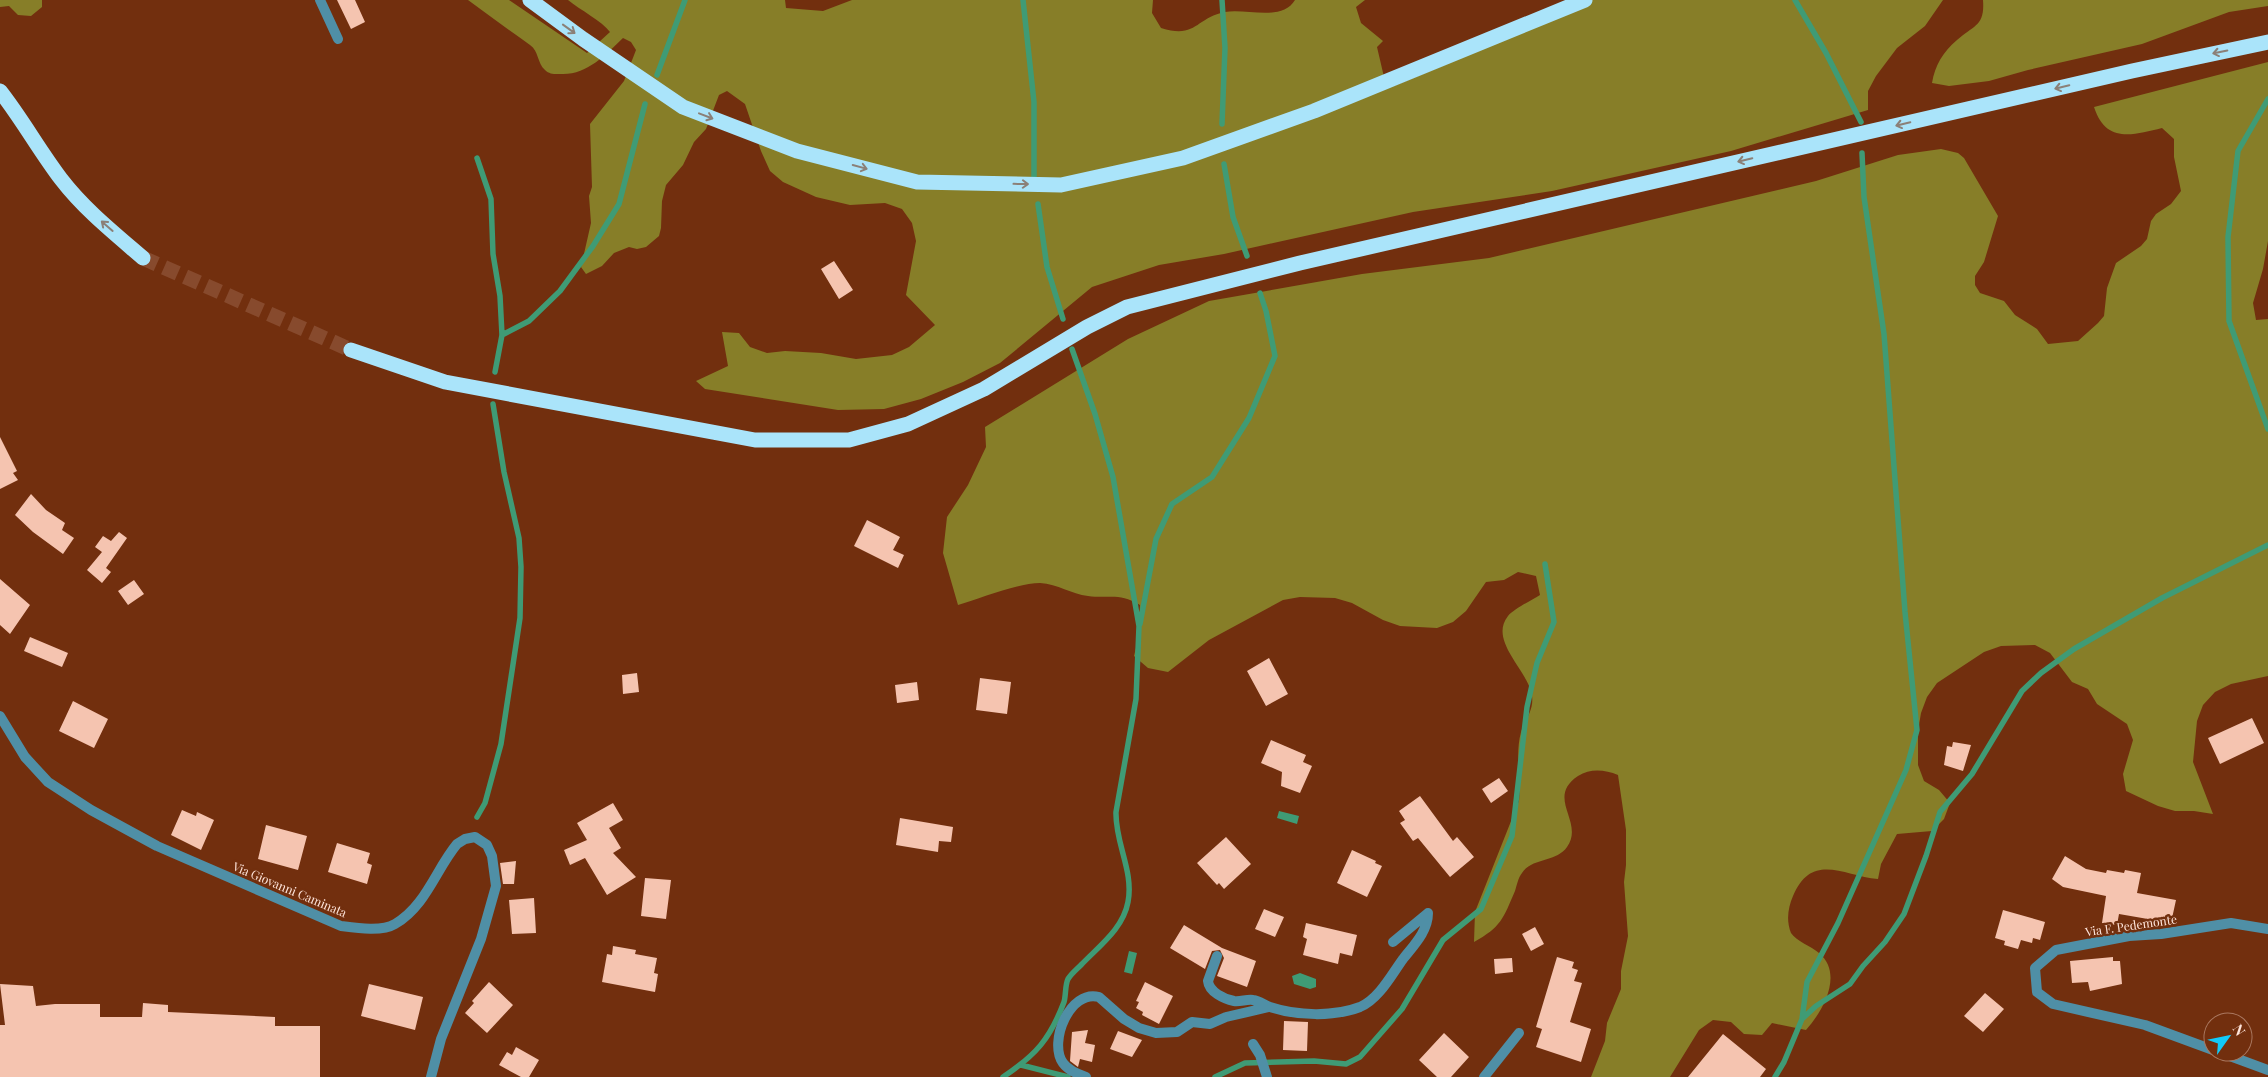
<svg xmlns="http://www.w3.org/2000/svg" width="2268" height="1077" viewBox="0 0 2268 1077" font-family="'Playfair Display',serif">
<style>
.forest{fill:#877e28}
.water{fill:#3f9b75}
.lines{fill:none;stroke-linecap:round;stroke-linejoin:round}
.stream{stroke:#3f9b75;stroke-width:5.5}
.building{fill:#f5c4b0}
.motorway-tunnel{stroke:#874a2d;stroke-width:15;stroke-dasharray:15 8;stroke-linecap:butt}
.minor{stroke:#4f8fa6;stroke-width:10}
.motorway{stroke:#aae4fa;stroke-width:15}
.oneway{stroke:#8b8078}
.labels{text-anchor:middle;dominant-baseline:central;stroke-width:5;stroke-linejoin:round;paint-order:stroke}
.street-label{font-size:12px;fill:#ffe5db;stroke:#722f0e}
</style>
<rect width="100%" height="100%" fill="#722f0e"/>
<!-- forest -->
<path class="forest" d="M 0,0 L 42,0 L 42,7 L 31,16 L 18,15 L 9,6 L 0,7 Z
M 468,0 L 509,0 L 587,53 L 610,32 C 602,21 580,10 568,0 L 785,0 L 786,8 L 823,11 L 852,0 L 1153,0 L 1152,13 L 1161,28 C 1197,39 1195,18 1225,12 C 1246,8 1282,22 1295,0 L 1365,0 L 1356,7 L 1361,23 L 1383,41 L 1377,47 L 1384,77 L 1394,86 L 1574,11 L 1571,0 L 1943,0 L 1925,26 L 1897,48 L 1876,76 L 1868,91 L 1868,110 L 1731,151 L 1552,191 L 1413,212 L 1224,254 L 1159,265 L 1092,287 L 1000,363 L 963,382 L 921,399 L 884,409 L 838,410 L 705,389 L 696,381 L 728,366 L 722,332 L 739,333 L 750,347 L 767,353 L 785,351 L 821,353 L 856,359 L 892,355 L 909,347 L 935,325 L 906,295 L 916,241 L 912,223 L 902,209 L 885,203 L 850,205 L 816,197 L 783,182 L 770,171 L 761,151 L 745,104 L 727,91 L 719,95 L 706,129 L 694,142 L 683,165 L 666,185 L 662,201 L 661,228 L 659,236 L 646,247 L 637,249 L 629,247 L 614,253 L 602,266 L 586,274 L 581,267 L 591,223 L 589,196 L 592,187 L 590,124 L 624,81 L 636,50 L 631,42 L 623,38 C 605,55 588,74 563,74 C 556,74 550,75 545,70 C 537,63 539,51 530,45 C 509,30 488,15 468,0 Z
M 1983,0 L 2268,0 L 2268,6 L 2229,12 L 2142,44 L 2028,70 L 1989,81 L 1949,86 L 1932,83 C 1935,65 1943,52 1957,40 C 1974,25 1985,26 1983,0 Z
M 2268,62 L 2268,241 L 2263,269 L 2253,303 L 2256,320 L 2268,319 L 2268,676 L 2231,684 L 2215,692 L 2203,705 L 2197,721 L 2193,762 L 2213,814 L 2194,811 L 2175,811 L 2158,806 L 2126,791 L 2123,774 L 2133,740 L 2127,724 L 2097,704 L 2088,689 L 2072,682 L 2050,653 L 2035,645 L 2001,646 L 1984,652 L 1937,683 L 1927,697 L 1921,713 L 1918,731 L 1918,765 L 1924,781 L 1939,790 L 1950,803 L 1944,819 L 1932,831 L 1897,834 L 1881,864 L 1878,879 C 1844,876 1812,851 1793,896 C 1788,908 1786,920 1791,933 C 1796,941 1811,946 1819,953 C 1844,974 1823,1011 1806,1030 L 1772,1023 L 1762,1035 L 1744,1034 L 1731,1022 L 1713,1020 L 1699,1030 L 1670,1077 L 1591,1077 L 1605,1041 L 1607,1023 L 1621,989 L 1621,971 L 1628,936 L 1624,882 L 1626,865 L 1626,830 L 1618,775 C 1605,770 1591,768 1578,776 C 1545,798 1585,822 1567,847 C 1557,862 1531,858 1522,873 C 1518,878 1517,885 1515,891 C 1503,919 1501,927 1474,942 L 1475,912 L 1519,801 C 1521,778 1515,754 1521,732 C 1525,720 1534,710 1532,696 C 1529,671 1488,641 1508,616 C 1514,609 1532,600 1540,595 L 1536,576 L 1518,572 L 1504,580 L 1486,582 L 1466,611 L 1453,622 L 1437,628 L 1400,626 L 1383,620 L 1352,603 L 1335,598 L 1300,597 L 1283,600 L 1209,640 L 1168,672 L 1148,668 L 1134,656 L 1138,640 L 1140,605 C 1119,592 1110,599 1088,596 C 1071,594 1058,584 1040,583 C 1018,583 981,598 958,605 L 943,553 L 947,517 L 968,485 L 986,447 L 985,427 L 1128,339 L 1209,301 L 1362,274 L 1489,258 L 1816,181 L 1898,155 L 1941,149 L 1958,153 L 1964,158 L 1998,216 L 1984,262 L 1975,276 L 1975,285 L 1980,293 L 2004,301 L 2015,315 L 2037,329 L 2048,344 L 2078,341 L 2098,323 L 2104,316 L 2107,288 L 2116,263 L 2141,246 L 2147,239 L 2151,221 L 2156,214 L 2171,204 L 2181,191 L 2174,157 L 2174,139 L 2162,128 C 2133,135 2106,144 2094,107 Z"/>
<!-- water -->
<path class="water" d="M 1279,811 L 1299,816 L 1297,824 L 1277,818 Z
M 1129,951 L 1137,953 L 1132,974 L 1124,972 Z
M 1300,973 L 1316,979 L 1316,987 L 1310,989 L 1294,984 L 1292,976 Z"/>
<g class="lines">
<!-- stream -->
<path class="stream" d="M 1023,0 L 1034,102 L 1034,176
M 1795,0 L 1826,53 L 1861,122
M 657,75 L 685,0
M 2268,99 L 2238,151 L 2228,237 L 2229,321 L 2268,429
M 1222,124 L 1225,48 L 1222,0
M 477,158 L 491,199 L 493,254 L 500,296 L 502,335 L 495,372
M 1224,164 L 1233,217 L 1247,256
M 1038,204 L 1047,267 L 1063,319
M 502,335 L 529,321 L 560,291 L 593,246 L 619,204 L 645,104
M 1140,624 L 1156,539 L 1172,504 L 1212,477 L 1249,418 L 1275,356 L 1266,311 L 1260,293
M 477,817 L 485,803 L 501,744 L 520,618 L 521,567 L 519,538 L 504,472 L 493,404
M 1802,1019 L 1807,982 L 1838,923 L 1906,770 L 1917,730 L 1905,612 L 1884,334 L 1864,197 L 1862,153
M 1021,1065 L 1068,1077
M 1003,1077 C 1036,1055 1050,1039 1064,1002 C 1066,995 1065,985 1068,979 C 1071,974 1077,969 1081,965 C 1099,946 1123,929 1128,902 C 1134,871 1115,843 1116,812 L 1136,699 L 1139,626 L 1113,477 L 1095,414 L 1072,349
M 1215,1077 L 1245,1063 L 1314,1061 L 1346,1064 L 1360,1057 L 1402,1009 L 1443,940 L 1481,909 L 1512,836 L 1527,707 L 1537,663 L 1554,622 L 1545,564
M 1775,1077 L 1784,1062 L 1802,1019 L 1816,1006 L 1850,984 L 1863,966 L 1885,942 L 1904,914 L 1926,856 L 1940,812 L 1972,774 L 2022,691 L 2041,673 L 2074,649 L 2162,598 L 2268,545"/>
</g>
<!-- building -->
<path class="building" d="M 337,0 L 355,0 L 365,22 L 351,29 Z
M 834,261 L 853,290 L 839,299 L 821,269 Z
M 0,437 L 17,471 L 13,473 L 18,480 L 0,489 Z
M 31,494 L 46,510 L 65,523 L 62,530 L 74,538 L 63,554 L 33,532 L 15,515 Z
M 867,520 L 900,537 L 893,550 L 904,555 L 898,568 L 854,546 Z
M 119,532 L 127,538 L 106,568 L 111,572 L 102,583 L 87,570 L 102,552 L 95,547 L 103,536 L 111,541 Z
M 0,579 L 30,605 L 10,634 L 0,625 Z
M 134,580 L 144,594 L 128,605 L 118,591 Z
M 30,637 L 68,653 L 62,667 L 24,651 Z
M 1269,658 L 1288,694 L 1266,706 L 1247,671 Z
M 637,673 L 639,692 L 623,694 L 622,675 Z
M 980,678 L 1011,682 L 1007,714 L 976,710 Z
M 917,682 L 919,700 L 897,703 L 895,685 Z
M 73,701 L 108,719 L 94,748 L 59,731 Z
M 2252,718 L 2264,743 L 2220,764 L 2208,738 Z
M 1271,740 L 1306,755 L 1303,762 L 1312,766 L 1300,793 L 1281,786 L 1282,772 L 1261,763 Z
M 1953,742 L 1971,745 L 1963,771 L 1944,765 L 1947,746 L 1952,747 Z
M 1499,778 L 1508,791 L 1491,803 L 1482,789 Z
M 1420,796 L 1453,841 L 1457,837 L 1474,857 L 1450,877 L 1418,838 L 1413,841 L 1400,823 L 1405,820 L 1399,811 Z
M 613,803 L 623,820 L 609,828 L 621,848 L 613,853 L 636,877 L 607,895 L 585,858 L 570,865 L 564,850 L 587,840 L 577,823 Z
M 182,810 L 196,816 L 197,812 L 214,820 L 201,850 L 171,835 Z
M 900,818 L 953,827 L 951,842 L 939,841 L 938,852 L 896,845 Z
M 266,825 L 307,836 L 298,870 L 258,859 Z
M 1226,837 L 1251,864 L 1224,889 L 1219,883 L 1217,885 L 1197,863 Z
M 337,843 L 370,853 L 367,863 L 372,865 L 367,884 L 328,872 Z
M 1352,850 L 1376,861 L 1375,863 L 1382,866 L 1367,897 L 1337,883 Z
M 2065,856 L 2086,869 L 2106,873 L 2107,870 L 2124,873 L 2125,870 L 2141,873 L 2137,893 L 2176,900 L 2171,923 L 2119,914 L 2117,925 L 2102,923 L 2106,896 L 2063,887 L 2052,879 Z
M 516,861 L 514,884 L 503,884 L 500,863 Z
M 645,878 L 671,880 L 666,919 L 641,916 Z
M 534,898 L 536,933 L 512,934 L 509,900 Z
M 1264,909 L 1284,917 L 1275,937 L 1255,929 Z
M 2003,910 L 2045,922 L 2040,940 L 2033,938 L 2032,943 L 2021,940 L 2018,949 L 2004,945 L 2005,941 L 1995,938 Z
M 1306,923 L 1357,935 L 1352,956 L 1340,953 L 1338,964 L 1303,955 L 1307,939 L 1303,937 Z
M 1184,925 L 1222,948 L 1256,961 L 1247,987 L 1217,976 L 1224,958 L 1220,950 L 1212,951 L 1205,969 L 1170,948 Z
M 1535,927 L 1544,944 L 1531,951 L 1522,934 Z
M 613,946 L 636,950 L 635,954 L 657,958 L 654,973 L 658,974 L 655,992 L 602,982 L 607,954 L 612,955 Z
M 1557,957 L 1574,962 L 1572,968 L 1578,970 L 1574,981 L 1582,983 L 1570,1022 L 1591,1029 L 1581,1062 L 1536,1047 L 1542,1029 L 1536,1027 Z
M 2113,957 L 2113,961 L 2120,961 L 2122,984 L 2090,991 L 2088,982 L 2072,983 L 2070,961 Z
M 1512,958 L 1513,972 L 1495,974 L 1494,959 Z
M 489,982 L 513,1005 L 487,1033 L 465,1013 L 474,1003 L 472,1001 Z
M 1145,982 L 1173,996 L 1159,1024 L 1142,1015 L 1143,1012 L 1136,1008 L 1139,1002 L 1136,1001 Z
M 0,984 L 33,986 L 36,1006 L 55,1004 L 100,1004 L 100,1017 L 142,1017 L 143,1003 L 168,1005 L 168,1012 L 275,1017 L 275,1026 L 320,1026 L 320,1077 L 0,1077 L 0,1025 L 5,1025 Z
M 369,984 L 423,997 L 415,1030 L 361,1016 Z
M 1985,993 L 2004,1009 L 1983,1032 L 1964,1016 Z
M 1284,1021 L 1308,1022 L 1307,1051 L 1283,1050 Z
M 1088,1030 L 1085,1043 L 1095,1045 L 1092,1062 L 1080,1059 L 1078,1067 L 1070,1061 L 1072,1032 Z
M 1118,1031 L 1142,1040 L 1132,1057 L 1110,1049 Z
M 1444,1033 L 1469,1057 L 1451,1077 L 1437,1077 L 1419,1060 Z
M 1723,1034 L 1766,1069 L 1760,1077 L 1688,1077 Z
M 516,1047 L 539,1060 L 529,1077 L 521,1077 L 499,1065 L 507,1052 L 512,1055 Z"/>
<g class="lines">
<!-- motorway-tunnel -->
<path class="motorway-tunnel" d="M 143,258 L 351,350"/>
<!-- minor -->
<path class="minor" d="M 320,0 L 338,39
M 0,716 L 25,757 L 48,782 L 91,810 L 157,846 L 341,926 C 356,928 382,932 395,924 C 426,906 436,869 457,844 L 465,839 L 475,837 L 487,845 L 492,856 L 496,886 L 481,939 L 441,1039 L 431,1077
M 1393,942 L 1428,913
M 1217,956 L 1208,981 C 1209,992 1224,999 1234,1001 C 1240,1002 1247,999 1253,1000 C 1260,1001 1264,1005 1270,1007 C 1297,1016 1334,1017 1360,1007 C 1379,999 1392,974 1403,959 C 1414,945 1428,931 1428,913
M 1253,1044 L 1260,1055 L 1267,1077
M 2213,1050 L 2145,1025 L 2053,1004 L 2037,992 L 2035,968 L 2056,950 L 2129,936 L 2161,934 L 2231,923 L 2268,929
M 2219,1052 L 2268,1070
M 1086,1077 C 1077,1074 1068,1070 1063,1063 C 1048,1042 1070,989 1099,997 L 1124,1019 L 1139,1028 L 1156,1033 L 1177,1032 L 1192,1022 L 1210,1024 L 1226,1017 L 1269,1007
M 1484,1077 L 1519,1033"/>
<!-- motorway -->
<path class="motorway" d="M 530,0 L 583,39 L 683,107 L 797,151 L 917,182 L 1061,185 L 1183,158 L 1314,111 L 1585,0
M 0,91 C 22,119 39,150 61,179 C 84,209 114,233 143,258
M 351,350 L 445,382 L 755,440 L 849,440 L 908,424 L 984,389 L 1087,327 L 1127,307 L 1300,263 L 2132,71 L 2268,42"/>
</g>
<!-- one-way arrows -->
<defs><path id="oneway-shaft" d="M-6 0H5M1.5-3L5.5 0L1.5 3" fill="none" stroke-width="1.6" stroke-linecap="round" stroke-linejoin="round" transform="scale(1.25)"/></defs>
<g class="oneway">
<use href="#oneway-shaft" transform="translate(569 29) rotate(36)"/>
<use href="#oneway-shaft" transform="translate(2220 52) rotate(168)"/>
<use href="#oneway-shaft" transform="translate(2062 87) rotate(167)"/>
<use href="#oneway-shaft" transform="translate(706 116) rotate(21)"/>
<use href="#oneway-shaft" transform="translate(1903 124) rotate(167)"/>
<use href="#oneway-shaft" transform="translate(1745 160) rotate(167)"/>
<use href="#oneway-shaft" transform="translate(860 167) rotate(15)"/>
<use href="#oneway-shaft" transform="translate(1021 184) rotate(1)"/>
<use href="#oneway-shaft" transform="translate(107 226) rotate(-139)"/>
</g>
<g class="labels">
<!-- street labels -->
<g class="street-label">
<text transform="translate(290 889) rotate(23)">Via Giovanni Caminata</text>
<text transform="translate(2131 925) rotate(-8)">Via F. Pedemonte</text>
</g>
</g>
<!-- north arrow -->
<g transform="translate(2228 1037) rotate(57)"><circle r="24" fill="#722f0e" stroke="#aa7860"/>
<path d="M0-4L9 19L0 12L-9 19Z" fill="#11cafa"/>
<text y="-8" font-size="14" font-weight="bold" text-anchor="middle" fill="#ffe5db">N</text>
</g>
</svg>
